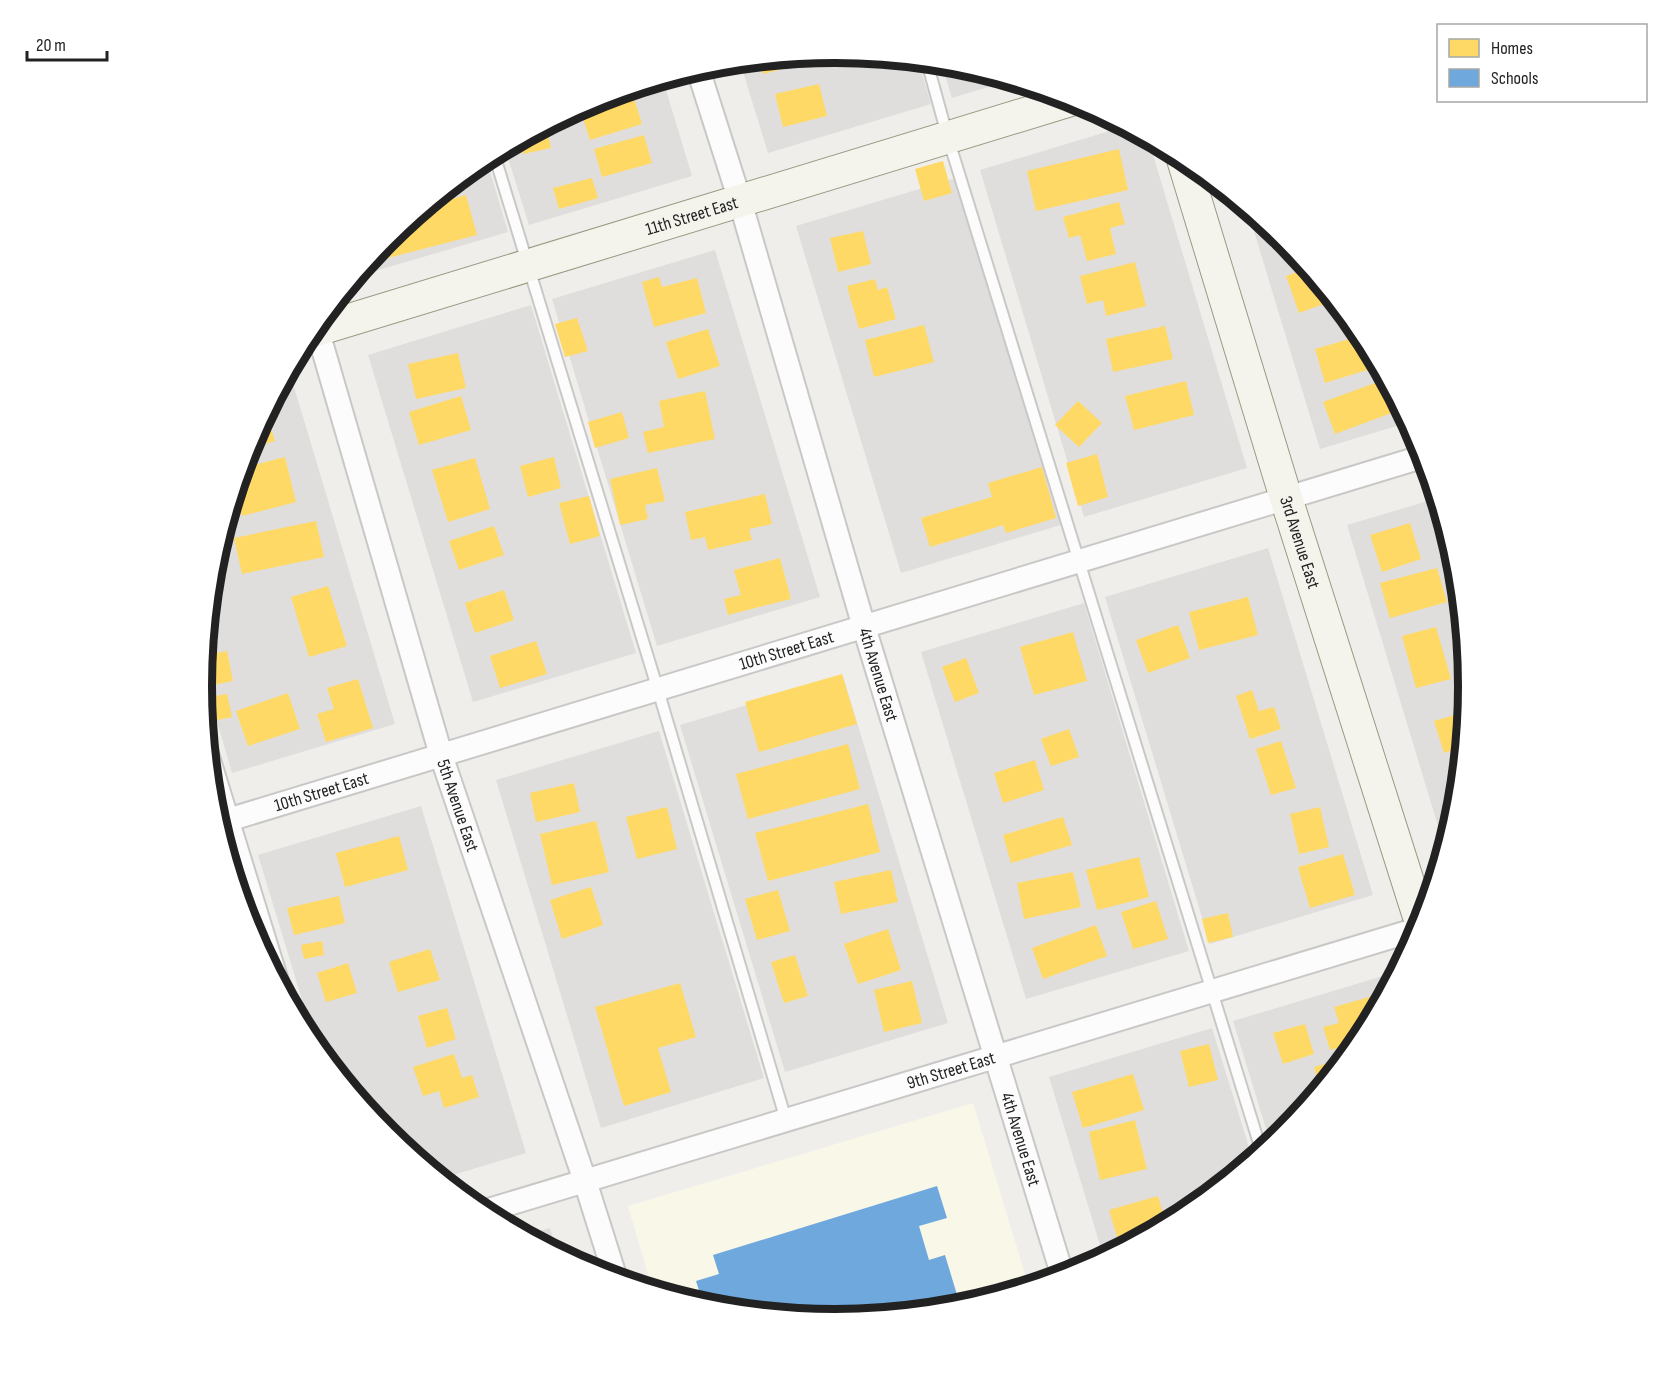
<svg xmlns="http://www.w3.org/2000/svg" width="1671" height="1373" viewBox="0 0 1671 1373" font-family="'Sofia Sans Condensed',sans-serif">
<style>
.residential{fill:#dfdedc}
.education{fill:#f8f7e8}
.homes{fill:#ffd966}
.schools{fill:#6fa8dc}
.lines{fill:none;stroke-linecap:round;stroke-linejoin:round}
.lane-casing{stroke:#c9c8c7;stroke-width:14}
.street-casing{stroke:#c9c8c7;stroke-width:26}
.secondary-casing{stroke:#999a82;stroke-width:34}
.lane{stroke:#fdfcfc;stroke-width:10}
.street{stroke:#fdfcfc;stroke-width:22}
.secondary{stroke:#f4f4ed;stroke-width:32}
.labels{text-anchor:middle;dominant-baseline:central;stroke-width:6;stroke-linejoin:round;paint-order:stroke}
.street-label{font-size:18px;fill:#222;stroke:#fff}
.rim{fill:none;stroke:#222;stroke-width:8}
</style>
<rect width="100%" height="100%" fill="#f0eeeb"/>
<!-- residential -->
<path class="residential" d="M 836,53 L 918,61 L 931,104 L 768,153 L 740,62 Z
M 941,63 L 960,65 L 1011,80 L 952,98 Z
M 663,80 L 692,176 L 529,225 L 505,148 L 593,101 Z
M 1126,126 L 1148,138 L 1247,468 L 1084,517 L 980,170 Z
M 486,158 L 508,232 L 355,277 L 387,238 Z
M 959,177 L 1064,524 L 901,573 L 796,226 Z
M 1247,208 L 1284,238 L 1363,335 L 1410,422 L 1320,449 Z
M 715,250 L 820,597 L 657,646 L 552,299 Z
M 531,305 L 636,653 L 473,702 L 368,355 Z
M 291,377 L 395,724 L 232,773 L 203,674 L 214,562 L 250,444 L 285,378 Z
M 1438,498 L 1457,563 L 1469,687 L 1457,811 L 1445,849 L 1347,525 Z
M 1268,548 L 1373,895 L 1210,944 L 1105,597 Z
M 1084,603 L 1189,951 L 1026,999 L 921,652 Z
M 843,676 L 948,1023 L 785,1072 L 680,725 Z
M 659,731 L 764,1078 L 601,1128 L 496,780 Z
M 421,806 L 526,1153 L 440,1179 L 387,1135 L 317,1049 L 258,855 Z
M 237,861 L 268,964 L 250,929 L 230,863 Z
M 1396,972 L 1362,1039 L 1284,1135 L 1271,1145 L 1233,1021 Z
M 1212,1028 L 1253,1160 L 1187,1214 L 1104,1258 L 1049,1077 Z
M 550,1228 L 557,1253 L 524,1235 Z"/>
<!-- education -->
<path class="education" d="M 973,1103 L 1029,1287 L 959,1308 L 835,1320 L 711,1308 L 653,1291 L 628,1206 Z"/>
<!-- homes -->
<path class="homes" d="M 811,55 L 813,61 L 763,74 L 759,60 Z
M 819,84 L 827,116 L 783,127 L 775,94 Z
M 632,92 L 642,124 L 590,140 L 580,109 Z
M 546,126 L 551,148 L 523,154 L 519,140 Z
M 644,135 L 652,163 L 602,177 L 594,149 Z
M 1119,149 L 1128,190 L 1036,211 L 1027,171 Z
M 943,161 L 952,193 L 924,201 L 915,169 Z
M 592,178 L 598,198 L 559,209 L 553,188 Z
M 466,195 L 477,235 L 384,259 L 381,246 L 387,238 L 427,206 Z
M 1119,202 L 1125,224 L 1110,228 L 1116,254 L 1087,261 L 1080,235 L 1069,238 L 1063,217 Z
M 863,231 L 871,264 L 838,272 L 830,238 Z
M 1135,262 L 1146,306 L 1106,316 L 1103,300 L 1087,304 L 1080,276 Z
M 1308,268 L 1335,300 L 1299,313 L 1286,276 Z
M 659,277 L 662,287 L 697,278 L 706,313 L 654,327 L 642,282 Z
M 875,279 L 878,290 L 887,287 L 896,319 L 859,329 L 847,286 Z
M 577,318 L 588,351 L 565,357 L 555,324 Z
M 924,325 L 934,362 L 874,377 L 865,340 Z
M 1165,326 L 1173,359 L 1113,372 L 1106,339 Z
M 708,329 L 720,366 L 678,379 L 666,342 Z
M 1363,335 L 1380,366 L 1325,383 L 1315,349 Z
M 458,353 L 466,388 L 416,399 L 408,364 Z
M 1386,379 L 1397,411 L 1335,434 L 1323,402 Z
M 1186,381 L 1194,415 L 1134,430 L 1125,396 Z
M 705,391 L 715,439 L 648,453 L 643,432 L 664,427 L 659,401 Z
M 461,396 L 471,430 L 419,445 L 409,412 Z
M 1078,401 L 1102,423 L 1079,447 L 1055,425 Z
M 622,412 L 629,438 L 595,448 L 588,422 Z
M 266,413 L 275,441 L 248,449 L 250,444 Z
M 1097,454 L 1108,497 L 1078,506 L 1066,463 Z
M 285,457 L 296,502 L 242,516 L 235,492 L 242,468 Z
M 554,457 L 561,488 L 528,497 L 520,466 Z
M 475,458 L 490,509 L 448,522 L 432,470 Z
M 1042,467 L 1056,518 L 1006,533 L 1003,525 L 930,547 L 921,518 L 992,497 L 988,483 Z
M 657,468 L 665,501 L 645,505 L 648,519 L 620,525 L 610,479 Z
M 765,494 L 772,524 L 749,529 L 752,540 L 708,550 L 705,537 L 691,540 L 685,512 Z
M 589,496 L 600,536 L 570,544 L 559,503 Z
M 316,521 L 324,557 L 242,574 L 234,538 Z
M 1410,523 L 1421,559 L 1382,572 L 1370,535 Z
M 494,526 L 504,555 L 459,570 L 449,541 Z
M 780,558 L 791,599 L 728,615 L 724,599 L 741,595 L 734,570 Z
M 1437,568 L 1447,602 L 1390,618 L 1380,583 Z
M 328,586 L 347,646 L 309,657 L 291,597 Z
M 504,590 L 514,620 L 475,633 L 465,603 Z
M 1248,597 L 1258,635 L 1199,650 L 1189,612 Z
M 1178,625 L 1190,658 L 1148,673 L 1136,640 Z
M 1436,627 L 1451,679 L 1416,688 L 1402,636 Z
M 1073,632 L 1087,681 L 1034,695 L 1020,647 Z
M 536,641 L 547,674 L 500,688 L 490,656 Z
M 227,651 L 233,681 L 203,687 L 205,655 Z
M 966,658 L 979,693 L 955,702 L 942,667 Z
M 842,674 L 857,724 L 759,752 L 745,702 Z
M 358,679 L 373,728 L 326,742 L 317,714 L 334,709 L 327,688 Z
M 1252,690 L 1259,711 L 1274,707 L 1281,729 L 1250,739 L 1236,696 Z
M 288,693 L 300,729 L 248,746 L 236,711 Z
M 227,694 L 232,717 L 213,721 L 209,697 Z
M 1462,713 L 1466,726 L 1464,747 L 1444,753 L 1434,721 Z
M 1069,729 L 1079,757 L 1051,766 L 1041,739 Z
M 1281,741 L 1296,788 L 1271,795 L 1256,749 Z
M 848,744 L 860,789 L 748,819 L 736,774 Z
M 1035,760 L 1044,790 L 1003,803 L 994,773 Z
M 574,783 L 580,812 L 536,822 L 530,793 Z
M 868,804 L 880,852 L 768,881 L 755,833 Z
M 667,807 L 677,849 L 637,859 L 626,817 Z
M 1320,807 L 1329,847 L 1299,854 L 1290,814 Z
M 1063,817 L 1072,845 L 1011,863 L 1003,835 Z
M 596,821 L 609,872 L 552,885 L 540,834 Z
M 399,836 L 408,870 L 345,887 L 336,853 Z
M 1343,854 L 1355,895 L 1310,908 L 1298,867 Z
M 1139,857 L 1149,897 L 1097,910 L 1086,870 Z
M 891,870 L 898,902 L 841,914 L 834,882 Z
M 1073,872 L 1081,907 L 1024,919 L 1017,883 Z
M 591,887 L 603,925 L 562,939 L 550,900 Z
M 778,890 L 790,931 L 757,940 L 745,899 Z
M 339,896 L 345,923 L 294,935 L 287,908 Z
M 1156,901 L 1168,939 L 1133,949 L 1121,912 Z
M 1228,913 L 1233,937 L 1208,943 L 1202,919 Z
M 1096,925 L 1107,956 L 1043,979 L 1032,948 Z
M 888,929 L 901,970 L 858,984 L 844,944 Z
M 322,941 L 324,955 L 304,959 L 301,945 Z
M 430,949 L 440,980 L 398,992 L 389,962 Z
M 795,955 L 808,996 L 784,1003 L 771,962 Z
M 348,963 L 357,993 L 326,1002 L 317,973 Z
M 912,981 L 922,1023 L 884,1032 L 874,990 Z
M 680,983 L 696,1037 L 658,1048 L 671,1092 L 624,1106 L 595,1007 Z
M 1380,994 L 1382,1002 L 1360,1042 L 1330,1050 L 1323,1027 L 1339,1023 L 1334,1007 Z
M 447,1008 L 456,1039 L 427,1048 L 418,1016 Z
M 1305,1024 L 1314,1054 L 1283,1064 L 1273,1033 Z
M 1209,1044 L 1218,1080 L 1189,1087 L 1180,1051 Z
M 454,1054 L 462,1078 L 472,1075 L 479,1097 L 444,1108 L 439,1091 L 423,1096 L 413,1067 Z
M 1347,1058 L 1320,1090 L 1314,1067 Z
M 1133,1074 L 1144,1110 L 1083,1128 L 1072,1092 Z
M 1135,1120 L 1147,1169 L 1100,1180 L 1089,1132 Z
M 404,1138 L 408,1152 L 395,1141 Z
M 1158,1196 L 1166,1223 L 1117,1237 L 1109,1210 Z"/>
<!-- schools -->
<path class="schools" d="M 937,1186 L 947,1218 L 919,1226 L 929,1260 L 945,1255 L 961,1308 L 835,1320 L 704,1306 L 696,1281 L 719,1274 L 713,1255 Z"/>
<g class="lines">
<defs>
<path id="lane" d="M 927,62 L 948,138 L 1262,1153
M 494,154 L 658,690 L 786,1120
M 206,730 L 291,1006"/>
<g id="street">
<path id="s1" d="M 698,69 L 740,201 L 864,627 L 1063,1277"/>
<path id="s2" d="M 316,325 L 441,755 L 585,1181 L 616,1279"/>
<path id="s3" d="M 218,823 L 1425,456"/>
<path id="s4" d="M 482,1212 L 1421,928"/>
</g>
<g id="secondary">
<path id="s5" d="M 1182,156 L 1286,498 L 1422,926"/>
<path id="s6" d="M 310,332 L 1074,99"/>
</g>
</defs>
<!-- lane casing -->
<use href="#lane" class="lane-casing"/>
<!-- street casing -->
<use href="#street" class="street-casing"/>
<!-- secondary casing -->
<use href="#secondary" class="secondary-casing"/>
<!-- lane -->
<use href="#lane" class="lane"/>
<!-- street -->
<use href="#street" class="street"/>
<!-- secondary -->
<use href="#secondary" class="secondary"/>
</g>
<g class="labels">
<!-- street labels -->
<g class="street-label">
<text stroke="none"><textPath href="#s6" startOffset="399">11th Street East</textPath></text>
<text stroke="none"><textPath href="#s5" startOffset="404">3rd Avenue East</textPath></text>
<text stroke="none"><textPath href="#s3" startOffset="594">10th Street East</textPath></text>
<text stroke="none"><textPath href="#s1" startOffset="632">4th Avenue East</textPath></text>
<text stroke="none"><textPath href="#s3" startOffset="108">10th Street East</textPath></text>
<text stroke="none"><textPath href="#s2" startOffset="501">5th Avenue East</textPath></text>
<text stroke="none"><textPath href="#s4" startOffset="490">9th Street East</textPath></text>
<text stroke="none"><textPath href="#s1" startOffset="1118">4th Avenue East</textPath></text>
</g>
</g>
<!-- crop -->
<path d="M0 0H1671V1373H0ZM212 686a623 623 0 1 1 1246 0a623 623 0 1 1-1246 0Z" fill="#fff" fill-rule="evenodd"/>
<path class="rim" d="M212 686a623 623 0 1 1 1246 0a623 623 0 1 1-1246 0Z"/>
<!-- legend -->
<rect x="1437" y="24" width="210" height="78" fill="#ffffff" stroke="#a7a7a7" stroke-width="1.5"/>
<rect x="1449" y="39" width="30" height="18" fill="#ffd966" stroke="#a7a7a7" stroke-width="1.5"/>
<text x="1491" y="54" font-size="18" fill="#222222">Homes</text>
<rect x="1449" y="69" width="30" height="18" fill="#6fa8dc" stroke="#a7a7a7" stroke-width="1.5"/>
<text x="1491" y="84" font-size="18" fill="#222222">Schools</text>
<!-- scale -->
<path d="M27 51v9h80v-9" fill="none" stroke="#222222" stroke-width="3"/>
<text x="36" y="51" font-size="18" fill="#222222" stroke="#ffffff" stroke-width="4.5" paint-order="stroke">20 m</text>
</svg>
